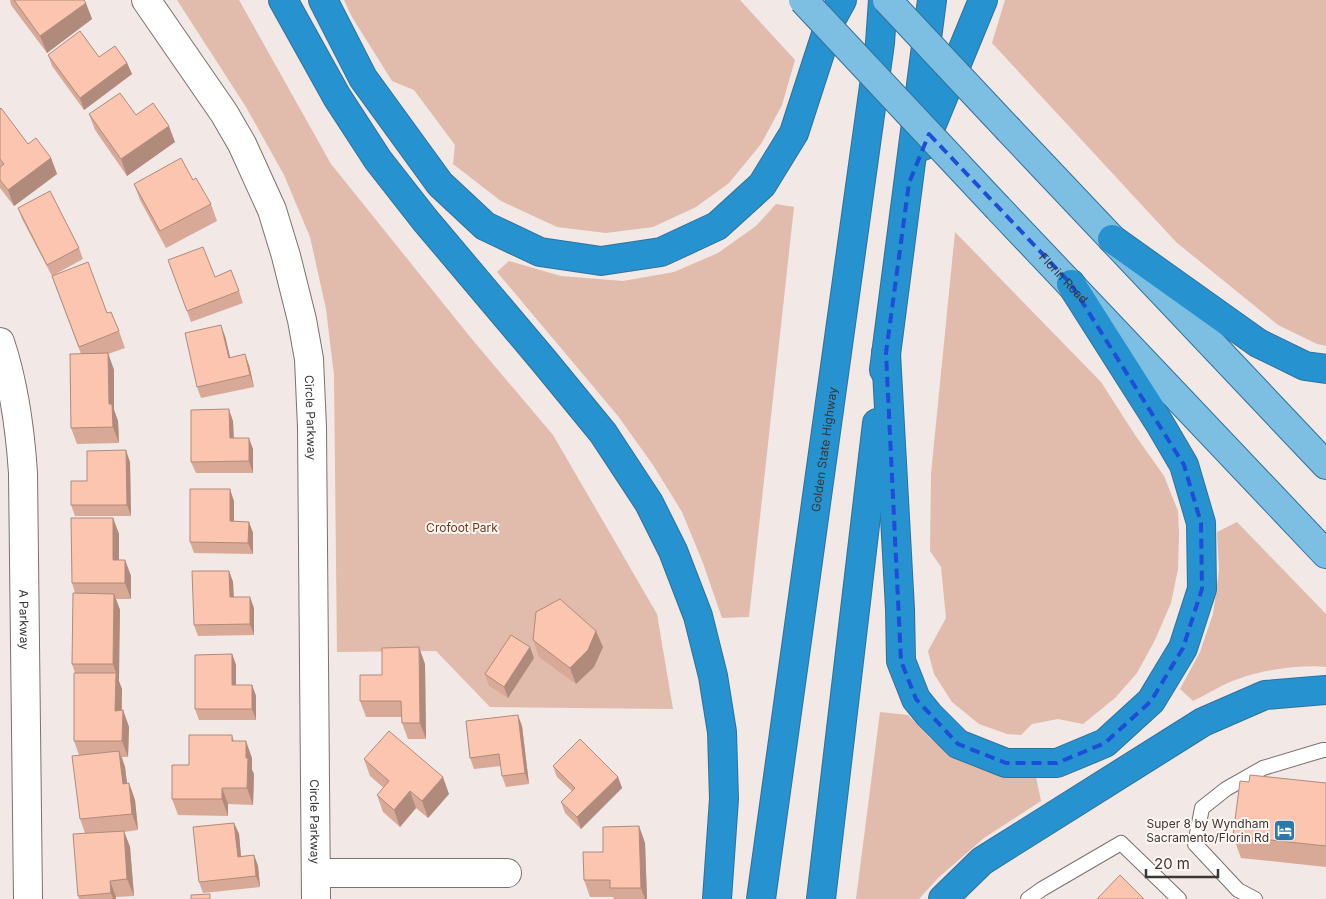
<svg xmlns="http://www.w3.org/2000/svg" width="1326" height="899" viewBox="0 0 1326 899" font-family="Inter,sans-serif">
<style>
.green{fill:#e1bbac}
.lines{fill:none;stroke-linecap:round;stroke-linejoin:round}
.service-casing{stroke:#7b726f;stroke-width:16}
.minor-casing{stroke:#7b726f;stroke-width:30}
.tertiary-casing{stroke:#7b726f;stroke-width:30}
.primary-casing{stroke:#2e729a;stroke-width:30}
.motorway-casing{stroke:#2e729a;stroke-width:30}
.service{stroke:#fff;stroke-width:14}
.minor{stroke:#fff;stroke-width:28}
.tertiary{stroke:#fff;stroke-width:28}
.primary{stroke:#7dbee3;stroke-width:28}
.motorway{stroke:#2792d0;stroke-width:28}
.primary-bridge-casing{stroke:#2e729a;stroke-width:30;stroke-linecap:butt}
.primary-bridge{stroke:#7dbee3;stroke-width:28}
.wall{fill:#d9a997}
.shaded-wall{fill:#b08a7b}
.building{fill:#fcc5b0;stroke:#b08a7b}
.marked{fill:none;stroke:#1d4ed8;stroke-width:4;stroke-dasharray:10 6;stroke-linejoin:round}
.labels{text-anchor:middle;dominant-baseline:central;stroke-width:4;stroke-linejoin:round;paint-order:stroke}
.street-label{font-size:12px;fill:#3b3735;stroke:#fef6f3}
.park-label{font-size:12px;fill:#77361a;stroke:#fef6f3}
.poi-label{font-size:12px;fill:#3b3735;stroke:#fef6f3;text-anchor:end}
</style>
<rect width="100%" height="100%" fill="#f2e8e5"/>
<!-- green -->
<path class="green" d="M 177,0 L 239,0 L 331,164 L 471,338 L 553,435 L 657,614 L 673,709 L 490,707 L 436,651 L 337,652 L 334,375 L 326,309 L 310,237 L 284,175 L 246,107 Z
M 344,0 L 740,0 L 795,60 L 782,105 L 761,144 L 729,183 L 696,207 L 653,227 L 606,233 L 557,227 L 501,201 L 453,164 L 455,145 L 414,90 L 392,81 L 352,17 Z
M 1005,0 L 1326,0 L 1326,346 L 1317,344 L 1278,325 L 1176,242 L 992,43 Z
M 776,204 L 794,207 L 749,617 L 722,618 L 703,563 L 682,512 L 653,465 L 618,416 L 497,272 L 509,261 L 561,276 L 623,281 L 674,272 L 718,253 L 756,226 Z
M 955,232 L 1101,382 L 1135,435 L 1164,476 L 1178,511 L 1179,534 L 1178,569 L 1171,603 L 1155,640 L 1137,673 L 1115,698 L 1083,724 L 1058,719 L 1032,724 L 1021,735 L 1007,734 L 979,724 L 952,702 L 934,674 L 928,651 L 946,618 L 941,567 L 930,551 L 931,474 Z
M 1237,522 L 1326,614 L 1326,667 C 1302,664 1261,670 1238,679 C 1223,684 1208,694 1193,701 L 1180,689 L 1200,652 L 1213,614 L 1219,570 L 1217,532 Z
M 880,712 L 908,715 L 930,738 L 956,758 L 987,771 L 1017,776 L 1036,777 L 1041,801 L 984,838 L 938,878 L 919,899 L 856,899 Z"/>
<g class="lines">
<defs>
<path id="service" d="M 1028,899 L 1042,889 L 1121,843 L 1179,899
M 1255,899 L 1238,890 L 1195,844 L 1202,808 L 1226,789 L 1263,768 L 1323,750 L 1326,750"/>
<path id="minor" d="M 316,873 L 507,873"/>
<g id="tertiary">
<path id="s1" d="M 146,0 L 224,113 L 242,144 L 272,210 L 286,256 L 302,320 L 309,359 L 312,428 L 316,899"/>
<path id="s2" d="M 0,342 C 14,384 20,428 23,473 L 28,899"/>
</g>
<g id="primary">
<path d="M 1009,130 L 1326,465"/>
<path id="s3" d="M 998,208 L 1326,554"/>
</g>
<g id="motorway">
<path d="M 283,0 L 337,97 L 378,160 L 425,220 L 544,361 L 603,433 L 649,503 L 673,551 L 698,616 L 713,676 L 722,732 L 724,799 L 717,899"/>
<path d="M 323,0 L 363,78 L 440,184 L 485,226 L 540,252 L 601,261 L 661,252 L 717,226 L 762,185 L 794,133 L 830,22 L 842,0"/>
<path d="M 923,146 L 983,0"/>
<path d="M 1112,239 L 1258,343 L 1305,366 L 1326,369"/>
<path d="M 886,353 L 900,609 L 901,661 L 916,699 L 929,715 L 958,744 L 1006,763 L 1057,763 L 1105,743 L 1151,701 L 1183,648 L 1202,589 L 1201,523 L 1184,465 L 1160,424 L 1071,284"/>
<path d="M 884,370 L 932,0"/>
<path id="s4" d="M 761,899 L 880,43 L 883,0"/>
<path d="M 821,899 L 877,423"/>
<path d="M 943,899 L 982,861 L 1203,722 L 1265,695 L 1326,690"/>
</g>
</defs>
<!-- service casing -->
<use href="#service" class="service-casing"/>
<!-- minor casing -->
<use href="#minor" class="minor-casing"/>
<!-- tertiary casing -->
<use href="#tertiary" class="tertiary-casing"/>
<!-- primary casing -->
<use href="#primary" class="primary-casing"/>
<!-- motorway casing -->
<use href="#motorway" class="motorway-casing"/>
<!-- service -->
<use href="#service" class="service"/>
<!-- minor -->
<use href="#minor" class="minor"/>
<!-- tertiary -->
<use href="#tertiary" class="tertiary"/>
<!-- primary -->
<use href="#primary" class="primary"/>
<!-- motorway -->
<use href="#motorway" class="motorway"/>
<defs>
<path id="primary-bridge" d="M 803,0 L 998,208
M 887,0 L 1009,130"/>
</defs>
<!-- primary-bridge casing -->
<use href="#primary-bridge" class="primary-bridge-casing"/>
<!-- primary-bridge -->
<use href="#primary-bridge" class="primary-bridge"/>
</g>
<!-- wall -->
<path class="wall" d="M 10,0 L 84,0 L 92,19 L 47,53 L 11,5 Z
M 48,55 L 127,63 L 132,74 L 84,110 L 52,66 Z
M 0,109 L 28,144 L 51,158 L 57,174 L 14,206 L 0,188 Z
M 89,114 L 136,115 L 175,142 L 127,176 L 95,130 Z
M 193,180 L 211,204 L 217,221 L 166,248 L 140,200 L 134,184 Z
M 18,208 L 79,248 L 83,259 L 52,276 L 22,219 Z
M 168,260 L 215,277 L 239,291 L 243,303 L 191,322 Z
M 52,276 L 107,313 L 119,331 L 125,348 L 108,354 L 114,370 L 114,410 L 118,421 L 119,443 L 77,444 L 71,428 L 81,354 Z
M 225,336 L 230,357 L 249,365 L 254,387 L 201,398 L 197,387 Z
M 233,421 L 234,438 L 253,449 L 253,473 L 196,473 L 191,462 Z
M 130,462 L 131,516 L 75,516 L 71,505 L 87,481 Z
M 234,501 L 234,522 L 249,522 L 253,533 L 253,554 L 194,553 L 190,542 Z
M 113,518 L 119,534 L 119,560 L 125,560 L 131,576 L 131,599 L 116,599 L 120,610 L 118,681 L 122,689 L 122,710 L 123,710 L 129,727 L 128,757 L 122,757 L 125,767 L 127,783 L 129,783 L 135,800 L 138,830 L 124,832 L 130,847 L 134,896 L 116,897 L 116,899 L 79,899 L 78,896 L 85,833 L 80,819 L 79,755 L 74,741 L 75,673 L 72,664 L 75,593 L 72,583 Z
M 229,571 L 233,582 L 234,597 L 254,608 L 254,635 L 198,636 L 194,625 Z
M 596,631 L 603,647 L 594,667 L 576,684 L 539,657 L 533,640 Z
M 232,654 L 236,665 L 236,685 L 252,685 L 256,696 L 256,720 L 199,720 L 195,709 Z
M 534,658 L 508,698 L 489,686 L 485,674 Z
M 425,664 L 426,739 L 408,739 L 402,723 L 402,717 L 366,717 L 360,701 L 382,675 Z
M 522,726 L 529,784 L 506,787 L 502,776 L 501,766 L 474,769 L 470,758 Z
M 232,735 L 234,741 L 252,758 L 252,770 L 254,774 L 253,805 L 228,804 L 228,816 L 178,815 L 172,799 L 189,765 Z
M 364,759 L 449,794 L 428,818 L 416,808 L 400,827 L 383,812 L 377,795 L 384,788 L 370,776 Z
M 553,766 L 618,777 L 622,788 L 581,829 L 565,813 L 561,802 L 572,791 L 557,777 Z
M 1249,782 L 1326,783 L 1326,867 L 1241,858 L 1233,836 Z
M 234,823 L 239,834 L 241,856 L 254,855 L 258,866 L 260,887 L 203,893 L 199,882 Z
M 639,826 L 645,843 L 647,899 L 614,899 L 613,897 L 590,897 L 584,880 L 603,852 Z"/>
<!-- shaded-wall -->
<path class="shaded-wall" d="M 86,3 L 92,19 L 47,53 L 40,36 Z
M 127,63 L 132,74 L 84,110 L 80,98 Z
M 169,126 L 175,142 L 127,176 L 121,159 Z
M 51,158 L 57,174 L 14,206 L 8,190 Z
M 221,325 L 225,336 L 233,369 L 229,358 Z
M 108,353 L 114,370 L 114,410 L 118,421 L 119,443 L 113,427 L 109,404 Z
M 245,354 L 249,365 L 254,387 L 250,375 Z
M 229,409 L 233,421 L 234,449 L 230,438 Z
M 249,438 L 253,449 L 253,473 L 249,461 Z
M 126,450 L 130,462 L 131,516 L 127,505 Z
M 230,489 L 234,501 L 234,533 L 230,521 Z
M 113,518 L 119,534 L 119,576 L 113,560 Z
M 249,522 L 253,533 L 253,554 L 248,543 Z
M 125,560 L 131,576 L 131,599 L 125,583 Z
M 229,571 L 233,582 L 234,609 L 230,597 Z
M 114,594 L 120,610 L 119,681 L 113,664 Z
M 250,597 L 254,608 L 254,635 L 250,624 Z
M 596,631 L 603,647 L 594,667 L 576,684 L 570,668 Z
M 419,647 L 425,664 L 426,739 L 420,723 Z
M 530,647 L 534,658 L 508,698 L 504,687 Z
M 232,654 L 236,665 L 236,696 L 232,685 Z
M 116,673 L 122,689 L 121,727 L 115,711 Z
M 252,685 L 256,696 L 256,720 L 252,709 Z
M 123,710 L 129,727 L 128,757 L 122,741 Z
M 518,715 L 522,726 L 529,784 L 525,773 Z
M 246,741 L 252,758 L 252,770 L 254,774 L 253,805 L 247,788 L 246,758 Z
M 119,751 L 125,767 L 129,800 L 123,784 Z
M 443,777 L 449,794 L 428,818 L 422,801 Z
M 618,777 L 622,788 L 581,829 L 577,817 Z
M 129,783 L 135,800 L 138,830 L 132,814 Z
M 222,788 L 228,804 L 228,816 L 222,799 Z
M 410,791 L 416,808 L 400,827 L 394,810 Z
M 234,823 L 239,834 L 242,868 L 238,857 Z
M 639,826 L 645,843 L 647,899 L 645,899 L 641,888 Z
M 124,831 L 130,847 L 134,896 L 127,879 Z
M 254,855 L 258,866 L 260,887 L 256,876 Z
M 110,881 L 116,897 L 116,899 L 113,899 L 111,893 Z"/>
<!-- building -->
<path class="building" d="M 14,0 L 84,0 L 86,3 L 40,36 Z
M 80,31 L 99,57 L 115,46 L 127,63 L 80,98 L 48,55 Z
M 120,93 L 136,115 L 153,103 L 169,126 L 121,159 L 89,114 Z
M 1,108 L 28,144 L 36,138 L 51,158 L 8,190 L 0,180 L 0,167 L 4,164 L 0,159 L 0,109 Z
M 181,158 L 193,180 L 196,178 L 211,204 L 160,231 L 134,184 Z
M 50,191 L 79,248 L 47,265 L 18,208 Z
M 203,247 L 215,277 L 231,270 L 239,291 L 187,311 L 168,260 Z
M 88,262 L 107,313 L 111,312 L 119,331 L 79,347 L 52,276 Z
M 221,325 L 229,358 L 245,354 L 250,375 L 197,387 L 185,333 Z
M 108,353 L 109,404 L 112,404 L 113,427 L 71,428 L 70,354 Z
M 229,409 L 230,438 L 249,438 L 249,461 L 191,462 L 191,410 Z
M 126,450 L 127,505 L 71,505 L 71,481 L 87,481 L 87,451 Z
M 190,489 L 230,489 L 230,521 L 249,522 L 248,543 L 190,542 Z
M 71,518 L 113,518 L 113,560 L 125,560 L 125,583 L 72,583 Z
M 192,571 L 229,571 L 230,597 L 250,597 L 250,624 L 194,625 Z
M 73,593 L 114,594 L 113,664 L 72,664 Z
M 560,599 L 596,631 L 588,650 L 570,668 L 533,640 L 536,612 Z
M 511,635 L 530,647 L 504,687 L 485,674 Z
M 419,647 L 420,723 L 402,723 L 401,701 L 360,701 L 360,675 L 382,675 L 382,648 Z
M 232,654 L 232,685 L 252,685 L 252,709 L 195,709 L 195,655 Z
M 74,673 L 116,673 L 115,711 L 123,710 L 122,741 L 74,741 Z
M 518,715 L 525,773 L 502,776 L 499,754 L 470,758 L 466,721 Z
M 389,731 L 443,777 L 422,801 L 410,791 L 394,810 L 377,795 L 389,781 L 364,759 Z
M 189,735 L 232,735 L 232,741 L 246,741 L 246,758 L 248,758 L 247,788 L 222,788 L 222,799 L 172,799 L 172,765 L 189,765 Z
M 580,739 L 618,777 L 577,817 L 561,802 L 575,788 L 553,766 Z
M 119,751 L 123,784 L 129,783 L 132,814 L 80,819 L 72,756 Z
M 1250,775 L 1326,783 L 1326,846 L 1233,836 L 1240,781 L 1249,782 Z
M 234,823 L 238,857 L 254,855 L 256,876 L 199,882 L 193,827 Z
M 639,826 L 641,888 L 610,888 L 610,880 L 584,880 L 583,852 L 603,852 L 603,827 Z
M 124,831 L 127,879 L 110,881 L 111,893 L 78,896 L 73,834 Z
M 1120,875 L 1144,899 L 1097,899 Z
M 210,894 L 210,899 L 191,899 L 191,895 Z"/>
<!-- marked area -->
<path class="marked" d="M 929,134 L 1071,284 L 1184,465 L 1201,523 L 1202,589 L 1183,648 L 1151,701 L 1105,743 L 1057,763 L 1006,763 L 958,744 L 916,699 L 901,661 L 886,353 L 909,183 Z"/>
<!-- icons -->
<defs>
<symbol id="hotel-square" viewBox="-11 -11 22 22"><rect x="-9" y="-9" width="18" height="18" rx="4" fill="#2a7bac" stroke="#fef6f3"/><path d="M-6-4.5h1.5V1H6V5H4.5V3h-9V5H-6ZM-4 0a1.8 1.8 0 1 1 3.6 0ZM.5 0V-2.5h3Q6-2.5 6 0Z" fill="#fff"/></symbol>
</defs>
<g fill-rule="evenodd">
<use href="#hotel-square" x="1272" y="818" width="25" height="25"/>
</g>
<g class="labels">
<!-- street labels -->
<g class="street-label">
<text stroke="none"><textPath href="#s3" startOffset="96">Florin Road</textPath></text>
<text stroke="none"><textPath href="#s1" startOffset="458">Circle Parkway</textPath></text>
<text stroke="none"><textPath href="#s4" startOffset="454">Golden State Highway</textPath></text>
<text stroke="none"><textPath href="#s2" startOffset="280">A Parkway</textPath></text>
<text stroke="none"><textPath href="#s1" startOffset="862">Circle Parkway</textPath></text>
</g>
<!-- park labels -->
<g class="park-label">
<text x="462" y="527">Crofoot Park</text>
</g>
<!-- poi labels -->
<g class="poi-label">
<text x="1269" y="823">Super 8 by Wyndham<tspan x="1269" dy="14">Sacramento/Florin Rd</tspan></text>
</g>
</g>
<!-- scale -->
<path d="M1146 869v8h72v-8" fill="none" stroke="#3b3735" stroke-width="2.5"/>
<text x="1154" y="869" font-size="15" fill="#3b3735" stroke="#fef6f3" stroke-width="4" paint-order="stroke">20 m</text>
</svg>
